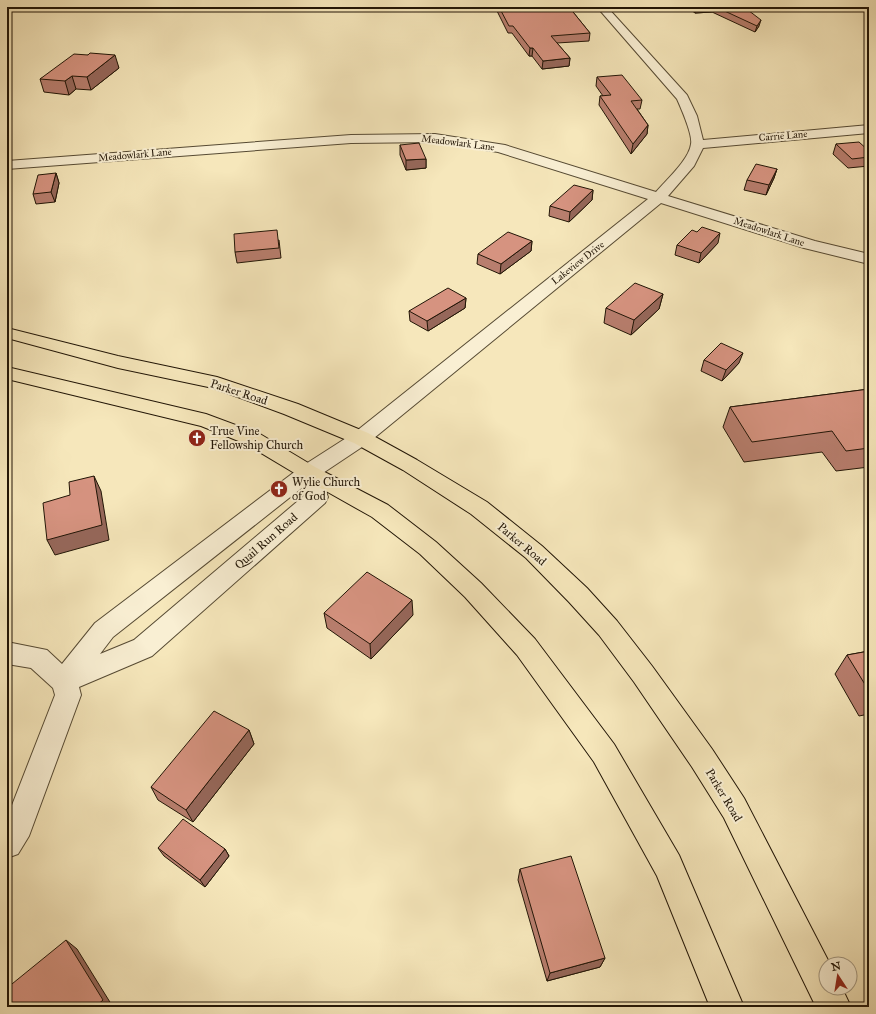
<svg xmlns="http://www.w3.org/2000/svg" width="876" height="1014" viewBox="0 0 876 1014" font-family="'IM FELL Great Primer',serif">
<style>
.lines{fill:none;stroke-linecap:round;stroke-linejoin:round}
.minor-casing{stroke:#564a33;stroke-width:2}
.major-casing{stroke:#211506;stroke-width:2}
.minor{fill:#f9efd3;fill-rule:evenodd}
.major{fill:#f6e7bb;fill-rule:evenodd}
.wall{fill:#b87e6e;stroke:#211506}
.shaded-wall{fill:#96675a;stroke:#211506}
.building{fill:#d69380;stroke:#211506}
.labels{text-anchor:middle;dominant-baseline:central;stroke-width:4;stroke-linejoin:round;paint-order:stroke}
.far-street-label{font-size:10px;fill:#211506;stroke:#f9efd3}
.street-label{font-size:12px;fill:#211506;stroke:#f9efd3}
.poi-label{font-size:12px;fill:#211506;stroke:#f9efd3;text-anchor:start}
</style>
<rect width="100%" height="100%" fill="#f6e7bb"/>
<filter id="stains"><feTurbulence type="fractalNoise" baseFrequency=".005" numOctaves="4"/><feColorMatrix values="0 0 0 0 .2 0 0 0 0 .09 0 0 0 0 .02 0 0 0 .5 -.17"/></filter>
<radialGradient id="worn" r=".72"><stop offset=".6" stop-color="#630" stop-opacity="0"/><stop offset="1" stop-color="#630" stop-opacity=".3"/></radialGradient>
<g class="lines">
<defs>
<path id="minor" d="M 597,7 L 607,7 L 687,95 L 697,116 L 703,140 L 869,125 L 869,133 L 703,148 L 694,166 L 668,196 L 815,241 L 869,254 L 869,264 L 804,248 L 661,203 L 368,443 L 320,475 L 328,497 L 325,503 L 152,656 L 79,687 L 81,695 L 29,836 L 18,854 L 7,858 L 7,818 L 55,695 L 53,688 L 31,668 L 7,664 L 7,642 L 47,650 L 62,664 L 95,623 L 301,467 L 354,433 L 648,199 L 498,152 L 435,142 L 351,143 L 7,169 L 7,161 L 351,135 L 435,134 L 505,145 L 656,192 C 666,180 689,160 691,144 C 693,135 681,108 677,99 ZM 303,487 L 305,495 L 134,640 L 100,654 L 113,637 Z"/>
<path id="major" d="M 7,328 L 118,356 L 217,377 L 298,404 L 368,433 L 417,460 L 487,502 L 542,546 L 587,588 L 617,621 L 652,666 L 712,749 L 744,798 L 830,964 L 826,964 L 826,988 L 842,988 L 851,1007 L 816,1007 L 724,818 L 692,767 L 634,682 L 599,635 L 569,602 L 526,558 L 471,514 L 403,470 L 354,443 L 284,414 L 213,388 L 118,368 L 7,338 Z
M 7,367 L 206,414 L 260,434 L 315,467 L 388,505 L 436,542 L 481,583 L 535,639 L 614,744 L 679,855 L 744,1007 L 710,1007 L 657,876 L 594,762 L 517,655 L 465,597 L 420,554 L 372,517 L 301,477 L 246,444 L 201,426 L 7,379 Z"/>
</defs>
<!-- minor casing -->
<use href="#minor" class="minor-casing"/>
<!-- major casing -->
<use href="#major" class="major-casing"/>
<!-- minor -->
<use href="#minor" class="minor"/>
<!-- major -->
<use href="#major" class="major"/>
</g>
<!-- wall -->
<path class="wall" d="M 495,7 L 569,7 L 590,33 L 589,41 L 557,43 L 570,58 L 569,66 L 542,69 L 532,56 L 529,56 L 512,33 L 508,33 Z
M 687,7 L 744,7 L 759,26 L 755,32 L 712,12 L 695,13 Z
M 88,55 L 119,68 L 91,90 L 76,89 L 69,95 L 44,92 L 40,79 Z
M 597,77 L 642,100 L 640,109 L 637,109 L 648,125 L 647,134 L 631,154 L 599,105 L 600,96 L 603,96 L 596,86 Z
M 836,144 L 869,151 L 869,166 L 848,168 L 833,154 Z
M 400,145 L 426,159 L 426,168 L 406,170 L 400,155 Z
M 777,169 L 774,178 L 766,195 L 744,190 L 747,180 Z
M 56,173 L 59,183 L 55,202 L 36,204 L 33,194 Z
M 593,190 L 592,200 L 569,222 L 549,216 L 550,206 Z
M 279,240 L 281,258 L 237,263 L 235,252 Z
M 532,241 L 531,251 L 500,274 L 477,264 L 478,254 Z
M 718,243 L 699,263 L 675,255 L 677,245 Z
M 663,294 L 659,309 L 631,335 L 604,323 L 606,308 Z
M 466,298 L 465,308 L 428,331 L 410,321 L 409,311 Z
M 704,360 L 739,363 L 722,381 L 701,371 Z
M 869,389 L 869,467 L 836,471 L 822,452 L 744,462 L 723,427 L 730,407 Z
M 324,613 L 413,615 L 371,659 L 327,628 Z
M 869,651 L 869,714 L 859,716 L 835,674 L 847,655 Z
M 249,730 L 254,744 L 193,822 L 158,800 L 151,787 Z
M 158,848 L 225,849 L 229,856 L 205,887 L 164,856 Z
M 520,869 L 605,958 L 600,967 L 547,981 L 518,880 Z"/>
<!-- shaded-wall -->
<path class="shaded-wall" d="M 696,7 L 713,7 L 712,12 L 695,13 Z
M 761,20 L 759,26 L 755,32 L 757,26 Z
M 530,48 L 533,48 L 532,56 L 529,56 Z
M 115,55 L 119,68 L 91,90 L 87,77 Z
M 570,58 L 569,66 L 542,69 L 543,61 Z
M 72,76 L 76,89 L 69,95 L 65,81 Z
M 648,125 L 647,134 L 631,154 L 633,144 Z
M 426,159 L 426,168 L 406,170 L 406,160 Z
M 777,169 L 774,178 L 766,195 L 769,185 Z
M 56,173 L 59,183 L 55,202 L 51,192 Z
M 593,190 L 592,200 L 569,222 L 570,212 Z
M 720,233 L 718,243 L 699,263 L 701,253 Z
M 532,241 L 531,251 L 500,274 L 501,264 Z
M 663,294 L 659,309 L 631,335 L 634,320 Z
M 466,298 L 465,308 L 428,331 L 427,321 Z
M 743,353 L 739,363 L 722,381 L 726,370 Z
M 94,476 L 101,491 L 109,540 L 55,555 L 47,540 Z
M 412,600 L 413,615 L 371,659 L 370,644 Z
M 249,730 L 254,744 L 193,822 L 186,810 Z
M 225,849 L 229,856 L 205,887 L 200,880 Z
M 66,940 L 77,949 L 113,1007 L 95,1007 Z
M 605,958 L 600,967 L 547,981 L 550,973 Z"/>
<!-- building -->
<path class="building" d="M 499,7 L 569,7 L 590,33 L 551,36 L 570,58 L 543,61 L 533,48 L 530,48 L 513,26 L 509,26 Z
M 716,7 L 744,7 L 761,20 L 757,26 Z
M 90,53 L 115,55 L 87,77 L 72,76 L 65,81 L 40,79 L 74,54 L 88,55 Z
M 622,75 L 642,100 L 631,101 L 648,125 L 633,144 L 600,96 L 611,95 L 597,77 Z
M 859,142 L 869,151 L 869,157 L 852,159 L 836,144 Z
M 419,143 L 426,159 L 406,160 L 400,145 Z
M 756,164 L 777,169 L 769,185 L 747,180 Z
M 56,173 L 51,192 L 33,194 L 38,175 Z
M 574,185 L 593,190 L 570,212 L 550,206 Z
M 702,227 L 720,233 L 701,253 L 677,245 L 692,230 L 697,232 Z
M 277,230 L 279,248 L 235,252 L 234,234 Z
M 508,232 L 532,241 L 501,264 L 478,254 Z
M 635,283 L 663,294 L 634,320 L 606,308 Z
M 448,288 L 466,298 L 427,321 L 409,311 Z
M 721,343 L 743,353 L 726,370 L 704,360 Z
M 869,389 L 869,448 L 846,451 L 832,431 L 752,442 L 730,407 Z
M 94,476 L 102,525 L 47,540 L 43,503 L 70,495 L 69,482 Z
M 367,572 L 412,600 L 370,644 L 324,613 Z
M 869,651 L 869,691 L 847,655 Z
M 214,711 L 249,730 L 186,810 L 151,787 Z
M 183,819 L 225,849 L 200,880 L 158,848 Z
M 571,856 L 605,958 L 550,973 L 520,869 Z
M 66,940 L 103,1000 L 95,1007 L 7,1007 L 7,988 Z"/>
<!-- icons -->
<defs>
<symbol id="church-disc" viewBox="-11 -11 22 22"><circle r="9.5" fill="#8f2418" stroke="#f9efd3"/><path d="M-1.2-6h2.4v3.5h3.3v2.4h-3.3V6h-2.4V-.1h-3.3v-2.4h3.3Z" fill="#fff"/></symbol>
</defs>
<g fill-rule="evenodd">
<use href="#church-disc" x="187" y="428" width="20" height="20"/>
<use href="#church-disc" x="269" y="479" width="20" height="20"/>
</g>
<g class="labels">
<!-- far-street labels -->
<g class="far-street-label">
<text transform="translate(783 136) rotate(-5)">Carrie Lane</text>
<text transform="translate(458 143) rotate(7)">Meadowlark Lane</text>
<text transform="translate(135 155) rotate(-5)">Meadowlark Lane</text>
<text transform="translate(769 232) rotate(18)">Meadowlark Lane</text>
<text transform="translate(578 263) rotate(-38)">Lakeview Drive</text>
</g>
<!-- street labels -->
<g class="street-label">
<text transform="translate(239 392) rotate(18)">Parker Road</text>
<text transform="translate(266 541) rotate(-41)">Quail Run Road</text>
<text transform="translate(522 544) rotate(40)">Parker Road</text>
<text transform="translate(724 795) rotate(59)">Parker Road</text>
</g>
<!-- poi labels -->
<g class="poi-label">
<text x="210" y="431">True Vine<tspan x="210" dy="14">Fellowship Church</tspan></text>
<text x="292" y="482">Wylie Church<tspan x="292" dy="14">of God</tspan></text>
</g>
</g>
<!-- margin -->
<rect width="876" height="1014" fill="none" stroke="#f6e7bb" stroke-width="24"/>
<rect x="8" y="8" width="860" height="998" fill="none" stroke="#211506" stroke-width="2"/>
<rect x="12" y="12" width="852" height="990" fill="none" stroke="#211506"/>
<!-- north arrow -->
<g transform="translate(838 976) rotate(348)"><circle r="19" fill="#f9efd3" stroke="#a39881"/>
<path d="M0-3L7 15L0 10L-7 15Z" fill="#8f2418"/>
<text y="-6" font-size="11" font-weight="bold" text-anchor="middle" fill="#211506">N</text>
</g>
<rect width="100%" height="100%" filter="url(#stains)"/>
<rect width="100%" height="100%" fill="url(#worn)"/>
</svg>
